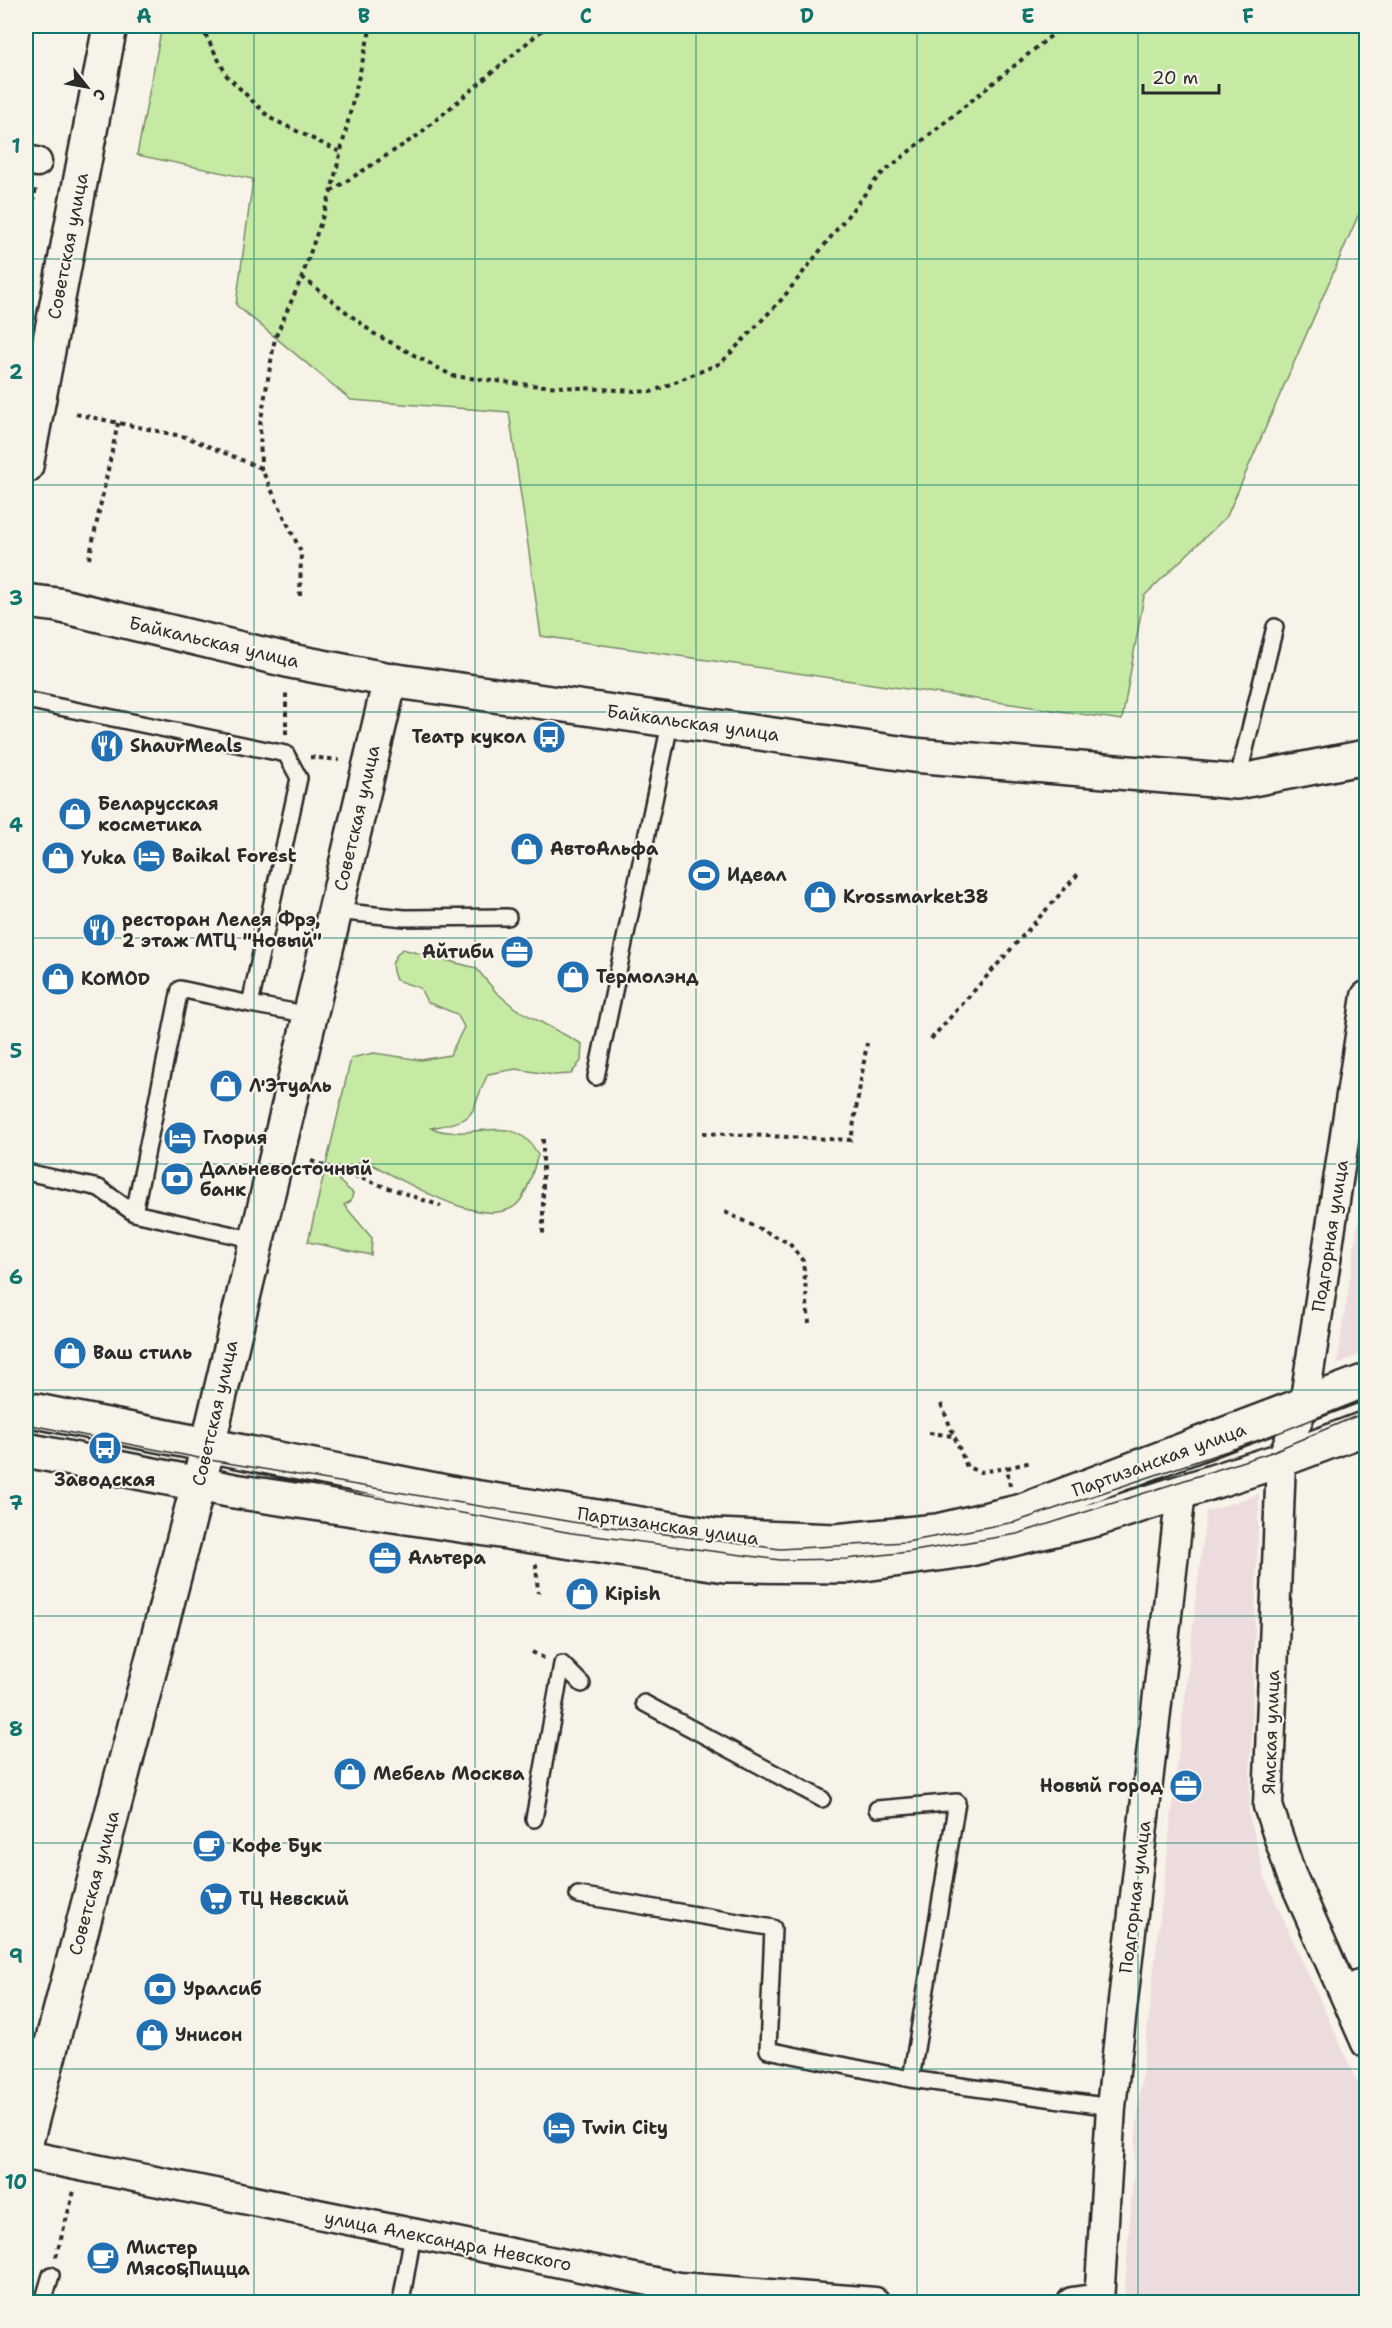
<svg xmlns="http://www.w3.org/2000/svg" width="1392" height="2328" viewBox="0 0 1392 2328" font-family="'Shantell Sans',sans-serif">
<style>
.built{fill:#eddcde}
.green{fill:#c6eaa4;stroke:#788a68;stroke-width:1.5}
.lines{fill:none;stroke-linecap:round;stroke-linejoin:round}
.lane-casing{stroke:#2b2b2b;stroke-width:20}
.street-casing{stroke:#2b2b2b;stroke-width:33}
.secondary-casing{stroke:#2b2b2b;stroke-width:38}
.path{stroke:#2b2b2b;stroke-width:4;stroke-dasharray:4.5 4.5;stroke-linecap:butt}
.lane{stroke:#f7f3e8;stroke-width:15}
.street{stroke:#f7f3e8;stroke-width:28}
.secondary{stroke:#f7f3e8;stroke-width:33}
.tram{stroke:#2b2b2b;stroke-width:1.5}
.grid{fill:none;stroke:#0f766e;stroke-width:1.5;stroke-opacity:0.55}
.labels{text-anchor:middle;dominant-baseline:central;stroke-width:4.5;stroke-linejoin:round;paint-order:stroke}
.street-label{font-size:18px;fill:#2b2b2b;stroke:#f7f3e8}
.poi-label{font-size:18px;font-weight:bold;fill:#2b2b2b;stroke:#f7f3e8;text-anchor:start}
.neatline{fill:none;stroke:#0f766e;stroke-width:2}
.grid-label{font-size:20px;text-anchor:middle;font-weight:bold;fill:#0f766e}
</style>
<rect width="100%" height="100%" fill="#f7f3e8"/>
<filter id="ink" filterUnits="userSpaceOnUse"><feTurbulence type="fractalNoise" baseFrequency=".0167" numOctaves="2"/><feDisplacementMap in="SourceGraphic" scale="12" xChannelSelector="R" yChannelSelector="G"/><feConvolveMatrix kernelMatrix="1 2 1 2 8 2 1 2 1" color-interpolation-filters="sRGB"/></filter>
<g filter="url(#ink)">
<!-- built -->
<path class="built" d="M 1366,1171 L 1366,1352 L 1337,1364 Z
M 1259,1494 L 1249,1814 L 1266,1881 L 1366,2101 L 1366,2302 L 1124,2302 L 1138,2110 L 1206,1512 Z"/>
<!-- green -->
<path class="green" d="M 162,26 L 1366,26 L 1366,205 L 1358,216 L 1227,516 L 1144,596 L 1122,720 L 541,636 L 509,412 L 351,400 L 236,305 L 253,179 L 137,155 Z
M 402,949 L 476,968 L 496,992 L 516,1009 L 582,1044 L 581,1061 L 571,1074 L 554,1075 L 516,1069 L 488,1074 C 467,1117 482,1118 431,1128 C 470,1144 514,1107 538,1155 C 533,1169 529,1190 519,1202 C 489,1237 394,1174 363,1160 L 352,1166 L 339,1181 L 353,1193 L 351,1201 L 344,1205 L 372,1238 L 371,1255 L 308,1242 L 351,1058 L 374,1053 L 421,1060 L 450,1055 L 464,1027 L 457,1014 L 427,1002 L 420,988 L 396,980 C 390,966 391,960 402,949 Z"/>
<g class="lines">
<defs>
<path id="lane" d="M 26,700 L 286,754 L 299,778 L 250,1004 L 310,1015
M 1237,782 L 1275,627
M 335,911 L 405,918 L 508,917
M 596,1077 L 671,719
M 26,1172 L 99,1188 L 134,1213 L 256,1240
M 134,1213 L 180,989 L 250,1004
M 644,1703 L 822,1799
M 877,1809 L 957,1802 L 911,2079 L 1111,2107
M 534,1819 L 562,1664 L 582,1684
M 578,1895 L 773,1928 L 768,2050 L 911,2079
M 1341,1986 L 1366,1975
M 43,2302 L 51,2275
M 401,2302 L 413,2234"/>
<path id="street" d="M 26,160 L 37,162
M 1366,996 L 1304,1405 L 1281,1460 L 1268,1806 L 1291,1874 L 1366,2043
M 26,2155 L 679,2287 L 875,2302
M 1072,2302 L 1099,2298
M 1099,2302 L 1111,2107 L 1181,1492"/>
<path id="secondary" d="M 26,466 L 110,26
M 26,601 L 58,605 L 291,661 L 390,680 L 913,755 L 1237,782 L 1366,757
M 26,1409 L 455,1494 L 715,1536 L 835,1541 L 937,1531 L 1022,1511 L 1366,1381
M 26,1450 L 234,1491 L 725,1565 L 850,1566 L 966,1550 L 1097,1519 L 1281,1460 L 1366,1428
M 26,2142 L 203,1466 L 390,680"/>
</defs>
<!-- lane casing -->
<use href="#lane" class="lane-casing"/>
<!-- street casing -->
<use href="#street" class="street-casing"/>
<!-- secondary casing -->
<use href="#secondary" class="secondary-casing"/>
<!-- path -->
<path class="path" d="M 201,26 L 227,76 L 270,118 L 342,153
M 331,191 L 417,136 L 547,26
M 26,238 L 36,188
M 302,277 L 373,333 L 453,376 L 530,385 L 651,392 L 721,363 L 782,299 L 879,176 L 1063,26
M 76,414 L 186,437 L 261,468
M 89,559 L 118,423
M 300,596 L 301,552 L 261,468 L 260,425 L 275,338 L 302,277 L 331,192 L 371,26
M 286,734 L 286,693
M 310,757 L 339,760
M 931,1039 L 1078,874
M 703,1133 L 851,1140 L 867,1043
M 543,1139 L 543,1238
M 311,1161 L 441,1206
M 725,1212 L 789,1243 L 803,1261 L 809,1323
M 941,1404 L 967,1467 L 980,1472 L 1007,1468
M 929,1433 L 954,1436
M 1010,1486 L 1007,1468 L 1031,1462
M 536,1564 L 538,1593
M 532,1652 L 544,1658
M 56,2257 L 74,2191"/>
<!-- lane -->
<use href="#lane" class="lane"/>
<!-- street -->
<use href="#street" class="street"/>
<!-- secondary -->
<use href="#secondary" class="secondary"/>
<!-- tram -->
<path class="tram" d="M 26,1424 L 204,1459 L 572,1522 L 780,1549 L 906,1542 L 1015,1522 L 1263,1439 L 1366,1398
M 329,1489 L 572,1533 L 780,1560 L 846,1559 L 908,1552 L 1017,1534 L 1269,1453 L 1366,1412"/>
</g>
</g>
<!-- grid -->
<path class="grid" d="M 254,26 L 254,2302M 475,26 L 475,2302M 696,26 L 696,2302M 917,26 L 917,2302M 1138,26 L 1138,2302M 26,259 L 1366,259M 26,485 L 1366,485M 26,712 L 1366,712M 26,938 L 1366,938M 26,1164 L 1366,1164M 26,1390 L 1366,1390M 26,1616 L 1366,1616M 26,1843 L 1366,1843M 26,2069 L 1366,2069"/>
<!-- icons -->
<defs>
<symbol id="bus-disc" viewBox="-11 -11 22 22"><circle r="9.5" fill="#1f6fb2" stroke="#f7f3e8"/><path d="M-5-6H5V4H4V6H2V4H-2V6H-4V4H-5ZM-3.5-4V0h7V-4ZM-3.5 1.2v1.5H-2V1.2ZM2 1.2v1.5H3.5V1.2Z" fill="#fff"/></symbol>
<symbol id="restaurant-disc" viewBox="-11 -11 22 22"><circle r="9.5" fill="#1f6fb2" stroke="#f7f3e8"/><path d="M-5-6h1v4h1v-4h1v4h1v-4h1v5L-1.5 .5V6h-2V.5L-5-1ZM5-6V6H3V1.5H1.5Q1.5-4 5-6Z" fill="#fff"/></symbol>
<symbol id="shop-disc" viewBox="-11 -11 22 22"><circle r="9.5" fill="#1f6fb2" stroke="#f7f3e8"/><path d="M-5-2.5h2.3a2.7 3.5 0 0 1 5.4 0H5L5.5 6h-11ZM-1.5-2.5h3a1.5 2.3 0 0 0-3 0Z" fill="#fff"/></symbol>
<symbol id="hotel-disc" viewBox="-11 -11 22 22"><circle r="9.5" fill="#1f6fb2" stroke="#f7f3e8"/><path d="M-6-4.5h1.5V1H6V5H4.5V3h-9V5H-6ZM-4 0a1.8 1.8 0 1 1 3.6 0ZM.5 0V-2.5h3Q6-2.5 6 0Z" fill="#fff"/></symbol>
<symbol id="stadium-disc" viewBox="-11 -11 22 22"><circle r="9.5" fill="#1f6fb2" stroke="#f7f3e8"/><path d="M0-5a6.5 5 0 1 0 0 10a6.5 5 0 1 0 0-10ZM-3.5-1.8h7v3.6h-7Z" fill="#fff"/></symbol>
<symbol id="office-disc" viewBox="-11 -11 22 22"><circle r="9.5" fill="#1f6fb2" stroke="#f7f3e8"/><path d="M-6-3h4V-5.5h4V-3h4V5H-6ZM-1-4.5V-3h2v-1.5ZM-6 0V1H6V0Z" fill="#fff"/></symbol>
<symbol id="bank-disc" viewBox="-11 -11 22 22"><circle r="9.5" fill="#1f6fb2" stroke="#f7f3e8"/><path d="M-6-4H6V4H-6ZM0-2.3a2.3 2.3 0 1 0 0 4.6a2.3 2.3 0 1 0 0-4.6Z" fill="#fff"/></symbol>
<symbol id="cafe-disc" viewBox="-11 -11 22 22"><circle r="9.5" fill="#1f6fb2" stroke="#f7f3e8"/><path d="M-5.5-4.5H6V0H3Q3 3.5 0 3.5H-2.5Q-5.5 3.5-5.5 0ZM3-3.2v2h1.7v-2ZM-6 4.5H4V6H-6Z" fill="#fff"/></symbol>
<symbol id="supermarket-disc" viewBox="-11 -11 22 22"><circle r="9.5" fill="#1f6fb2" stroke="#f7f3e8"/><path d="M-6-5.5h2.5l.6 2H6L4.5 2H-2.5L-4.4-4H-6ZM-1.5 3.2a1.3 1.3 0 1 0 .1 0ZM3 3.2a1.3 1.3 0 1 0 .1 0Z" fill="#fff"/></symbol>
</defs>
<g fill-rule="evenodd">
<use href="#bus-disc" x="530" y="718" width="38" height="38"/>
<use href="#restaurant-disc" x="88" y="727" width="38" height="38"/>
<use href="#shop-disc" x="56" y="795" width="38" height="38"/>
<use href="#shop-disc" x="508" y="830" width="38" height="38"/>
<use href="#hotel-disc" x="130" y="837" width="38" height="38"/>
<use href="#shop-disc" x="39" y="839" width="38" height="38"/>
<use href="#stadium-disc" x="685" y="856" width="38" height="38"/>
<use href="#shop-disc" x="801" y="878" width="38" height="38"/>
<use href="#restaurant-disc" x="80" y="911" width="38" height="38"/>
<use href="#office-disc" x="498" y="933" width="38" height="38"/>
<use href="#shop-disc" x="554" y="958" width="38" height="38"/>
<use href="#shop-disc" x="39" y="960" width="38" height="38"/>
<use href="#shop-disc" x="207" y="1067" width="38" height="38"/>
<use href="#hotel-disc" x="161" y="1119" width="38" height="38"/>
<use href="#bank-disc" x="158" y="1160" width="38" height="38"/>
<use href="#shop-disc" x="51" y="1334" width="38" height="38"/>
<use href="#bus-disc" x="86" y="1429" width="38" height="38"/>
<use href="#office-disc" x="366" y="1539" width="38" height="38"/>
<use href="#shop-disc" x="563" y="1575" width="38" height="38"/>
<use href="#shop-disc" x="331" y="1755" width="38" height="38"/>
<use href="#office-disc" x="1167" y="1767" width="38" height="38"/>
<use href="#cafe-disc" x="190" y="1827" width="38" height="38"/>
<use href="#supermarket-disc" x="197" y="1880" width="38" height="38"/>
<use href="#bank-disc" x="141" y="1970" width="38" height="38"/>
<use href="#shop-disc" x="133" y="2016" width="38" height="38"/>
<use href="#hotel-disc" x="540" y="2109" width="38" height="38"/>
<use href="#cafe-disc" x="84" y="2239" width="38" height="38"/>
</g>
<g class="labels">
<!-- street labels -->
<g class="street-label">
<text transform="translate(68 246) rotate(-79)">Советская улица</text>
<text transform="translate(214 642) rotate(13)">Байкальская улица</text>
<text transform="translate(693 723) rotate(8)">Байкальская улица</text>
<text transform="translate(357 818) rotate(-77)">Советская улица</text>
<text transform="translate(1330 1236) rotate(-81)">Подгорная улица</text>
<text transform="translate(215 1413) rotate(-77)">Советская улица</text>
<text transform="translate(1159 1460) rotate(-20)">Партизанская улица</text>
<text transform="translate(668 1526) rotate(8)">Партизанская улица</text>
<text transform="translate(1271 1732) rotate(-88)">Ямская улица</text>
<text transform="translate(94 1883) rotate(-75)">Советская улица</text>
<text transform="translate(1135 1897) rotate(-83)">Подгорная улица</text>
<text transform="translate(448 2241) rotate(11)">улица Александра Невского</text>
</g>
<!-- poi labels -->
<g class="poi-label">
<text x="526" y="737" text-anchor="end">Театр кукол</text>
<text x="130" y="746">ShaurMeals</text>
<text x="98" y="804">Беларусская<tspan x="98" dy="21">косметика</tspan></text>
<text x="550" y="849">АвтоАльфа</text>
<text x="172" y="856">Baikal Forest</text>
<text x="81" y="858">Yuka</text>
<text x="727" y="875">Идеал</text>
<text x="843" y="897">Krossmarket38</text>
<text x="122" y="920">ресторан Лелея Фрэ,<tspan x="122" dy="21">2 этаж МТЦ "Новый"</tspan></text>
<text x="494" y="952" text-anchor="end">Айтиби</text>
<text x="596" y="977">Термолэнд</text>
<text x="81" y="979">KOMOD</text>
<text x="249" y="1086">Л'Этуаль</text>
<text x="203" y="1138">Глория</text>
<text x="200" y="1169">Дальневосточный<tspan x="200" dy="21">банк</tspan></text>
<text x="93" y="1353">Ваш стиль</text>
<text x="105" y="1480" text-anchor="middle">Заводская</text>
<text x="408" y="1558">Альтера</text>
<text x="605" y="1594">Kipish</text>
<text x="373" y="1774">Мебель Москва</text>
<text x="1163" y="1786" text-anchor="end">Новый город</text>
<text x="232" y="1846">Кофе Бук</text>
<text x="239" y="1899">ТЦ Невский</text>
<text x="183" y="1989">Уралсиб</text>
<text x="175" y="2035">Унисон</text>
<text x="582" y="2128">Twin Сity</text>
<text x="126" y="2248">Мистер<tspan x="126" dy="21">Мясо&amp;Пицца</tspan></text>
</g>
</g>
<!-- margin -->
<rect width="1392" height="2328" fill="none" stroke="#f7f3e8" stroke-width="66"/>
<!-- north arrow -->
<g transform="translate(87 87) rotate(121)" stroke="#f7f3e8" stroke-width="4.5" paint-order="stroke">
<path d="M0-4.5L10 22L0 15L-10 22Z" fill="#2b2b2b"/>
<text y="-9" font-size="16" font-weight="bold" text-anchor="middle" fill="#2b2b2b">С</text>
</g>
<!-- scale -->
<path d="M1143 84v9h76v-9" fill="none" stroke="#2b2b2b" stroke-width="3"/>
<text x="1152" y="84" font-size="18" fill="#2b2b2b" stroke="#f7f3e8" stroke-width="4.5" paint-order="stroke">20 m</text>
<rect x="33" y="33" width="1326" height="2262" class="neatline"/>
<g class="grid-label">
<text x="144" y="23">A</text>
<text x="364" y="23">B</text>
<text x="586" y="23">C</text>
<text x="807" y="23">D</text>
<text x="1028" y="23">E</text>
<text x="1248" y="23">F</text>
<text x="16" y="153">1</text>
<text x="16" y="379">2</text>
<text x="16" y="605">3</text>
<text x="16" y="832">4</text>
<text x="16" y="1058">5</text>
<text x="16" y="1284">6</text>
<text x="16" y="1510">7</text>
<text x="16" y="1736">8</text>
<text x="16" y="1963">9</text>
<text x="16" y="2189">10</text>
</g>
</svg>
